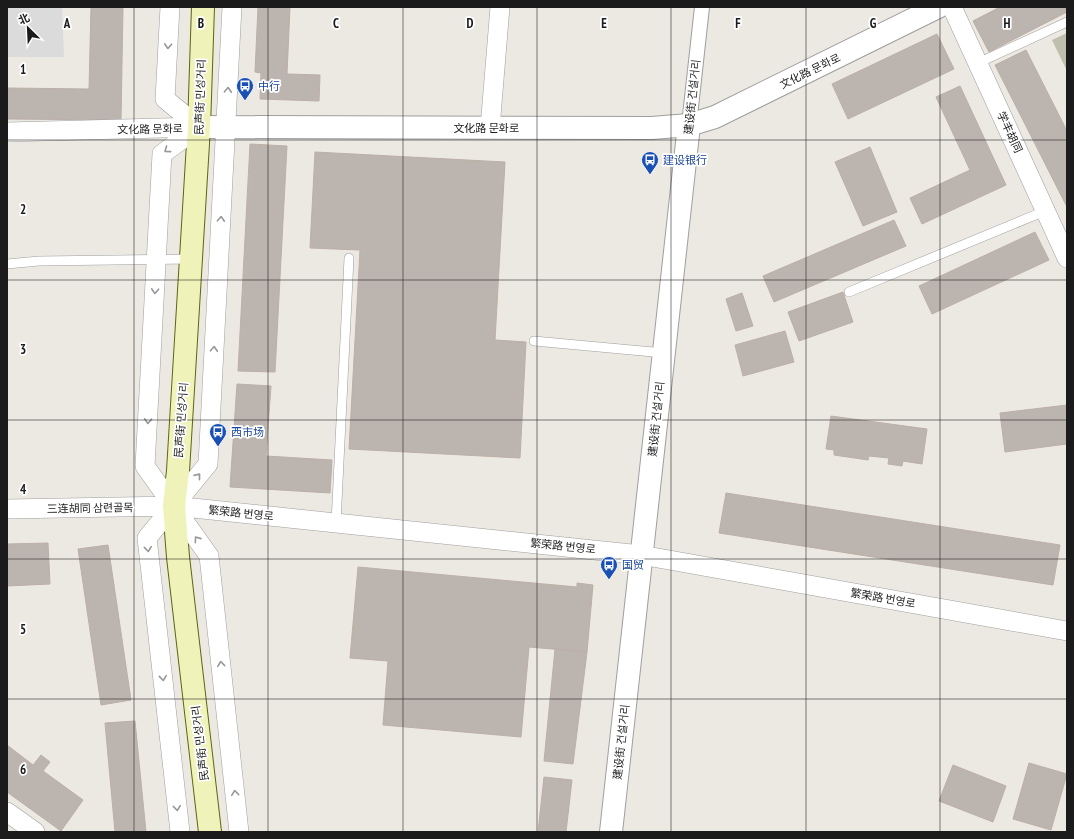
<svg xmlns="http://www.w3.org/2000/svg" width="1074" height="839" viewBox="0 0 1074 839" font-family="'PT Sans Narrow','Noto Sans SC','Noto Sans KR',sans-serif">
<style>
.construction{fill:#bfbfae}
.parking{fill:#dbdbdb}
.building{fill:#bcb4af;stroke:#bcafa6}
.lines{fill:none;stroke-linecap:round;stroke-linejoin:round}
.service-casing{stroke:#9f9f9f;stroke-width:10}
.pedestrian-casing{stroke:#9f9f9f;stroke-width:16}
.minor-casing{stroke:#9f9f9f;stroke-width:20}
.tertiary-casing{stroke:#9f9f9f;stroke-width:24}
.secondary-casing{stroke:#5d660e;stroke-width:24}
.service{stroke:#fff;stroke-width:9}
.pedestrian{stroke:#fff;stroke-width:14}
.minor{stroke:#fff;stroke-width:19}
.tertiary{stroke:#fff;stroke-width:22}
.secondary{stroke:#f0f3b9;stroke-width:22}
.oneway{stroke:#989898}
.grid{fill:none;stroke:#1b1b1b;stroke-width:1;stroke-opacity:0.55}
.labels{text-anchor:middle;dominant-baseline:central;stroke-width:3.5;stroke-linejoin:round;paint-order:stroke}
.street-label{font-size:11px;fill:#1b1b1b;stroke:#fff}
.transit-label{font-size:11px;fill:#164399;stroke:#fff;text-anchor:start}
.grid-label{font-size:13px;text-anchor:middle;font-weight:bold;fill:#1b1b1b;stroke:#fff;stroke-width:3.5;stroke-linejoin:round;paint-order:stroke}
</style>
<rect width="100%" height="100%" fill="#ece8e2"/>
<!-- construction -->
<path class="construction" d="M 1067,33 L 1067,71 L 1052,40 Z"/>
<!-- parking -->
<path class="parking" d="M 7,7 L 62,7 L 64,57 L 7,57 Z"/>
<!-- building -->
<path class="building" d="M 91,7 L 123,7 L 121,120 L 7,119 L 7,88 L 89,89 Z
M 258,7 L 290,7 L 287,74 L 320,75 L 319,101 L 260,99 L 261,73 L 255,72 Z
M 1000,7 L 1067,7 L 1067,12 L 989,52 L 973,21 Z
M 937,34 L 954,69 L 848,119 L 832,84 Z
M 1026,50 L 1067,131 L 1067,207 L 995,65 Z
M 960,86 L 1006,185 L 922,224 L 910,198 L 970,170 L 936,97 Z
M 250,144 L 287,146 L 275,372 L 238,371 Z
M 870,147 L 897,212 L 863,226 L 835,162 Z
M 315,152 L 505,162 L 495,340 L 526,342 L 520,458 L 349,449 L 360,250 L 310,248 Z
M 894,220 L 906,246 L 774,302 L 763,276 Z
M 1035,232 L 1049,260 L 932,314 L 919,286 Z
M 843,292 L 853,322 L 799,341 L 788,312 Z
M 742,293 L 753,326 L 736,331 L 726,299 Z
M 785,331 L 794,362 L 743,376 L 735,345 Z
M 237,384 L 271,386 L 266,456 L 332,460 L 330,493 L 230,487 Z
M 1067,405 L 1067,444 L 1005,452 L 1000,413 Z
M 831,416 L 927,429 L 922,464 L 903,461 L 902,466 L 888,464 L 889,458 L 869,456 L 868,460 L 834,455 L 834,450 L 826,449 Z
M 726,493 L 1060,545 L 1053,585 L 719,533 Z
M 48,543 L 50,584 L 7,586 L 7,544 Z
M 108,545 L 131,700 L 101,705 L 78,549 Z
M 358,567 L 577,587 L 577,583 L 593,585 L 587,652 L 529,647 L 521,737 L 383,725 L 388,661 L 350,658 Z
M 555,649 L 587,652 L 573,764 L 544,761 Z
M 135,721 L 146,832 L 115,832 L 105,723 Z
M 7,745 L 33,765 L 41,755 L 50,762 L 43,771 L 83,800 L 61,831 L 7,792 Z
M 1029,763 L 1067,774 L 1051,830 L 1013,819 Z
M 953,765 L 1006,786 L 993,822 L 939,801 Z
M 544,777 L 572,780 L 566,832 L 538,832 Z"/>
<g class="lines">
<defs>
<path id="service" d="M 978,63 L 1067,22
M 7,264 L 39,261 L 191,259
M 849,292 L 1045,211
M 534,341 L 664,353
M 336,523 L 349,258"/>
<path id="pedestrian" d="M 689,125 L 702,7"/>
<path id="minor" d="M 170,7 L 165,99 L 199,127
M 952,7 L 1067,258
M 199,127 L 162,154 L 145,466 L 209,556 L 239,832
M 490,128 L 500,7
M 7,132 L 199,127
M 7,509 L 174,506 L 641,555 L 1067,631
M 7,812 L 35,832
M 180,832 L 147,538 L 208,464 L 232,7"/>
<path id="tertiary" d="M 199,127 L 652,128 L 689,125 L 715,117 L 938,7
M 611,832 L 689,125"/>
<path id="secondary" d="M 203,7 L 199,127 L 178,471 L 174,506 L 178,557 L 210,832"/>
</defs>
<!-- service casing -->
<use href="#service" class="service-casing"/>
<!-- pedestrian casing -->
<use href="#pedestrian" class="pedestrian-casing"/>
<!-- minor casing -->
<use href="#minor" class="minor-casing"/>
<!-- tertiary casing -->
<use href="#tertiary" class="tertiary-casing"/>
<!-- secondary casing -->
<use href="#secondary" class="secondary-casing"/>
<!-- service -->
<use href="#service" class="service"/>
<!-- pedestrian -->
<use href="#pedestrian" class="pedestrian"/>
<!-- minor -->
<use href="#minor" class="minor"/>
<!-- tertiary -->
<use href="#tertiary" class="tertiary"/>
<!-- secondary -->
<use href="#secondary" class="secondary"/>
</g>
<!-- one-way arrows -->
<defs><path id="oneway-chevron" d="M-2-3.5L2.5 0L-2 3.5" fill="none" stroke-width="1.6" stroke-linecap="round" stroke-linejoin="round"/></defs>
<g class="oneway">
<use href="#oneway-chevron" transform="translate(168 46) rotate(93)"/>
<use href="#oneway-chevron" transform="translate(228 90) rotate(-87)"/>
<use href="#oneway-chevron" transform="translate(167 150) rotate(144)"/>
<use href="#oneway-chevron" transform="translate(221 219) rotate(-87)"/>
<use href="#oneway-chevron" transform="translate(155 291) rotate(93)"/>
<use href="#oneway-chevron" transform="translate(214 349) rotate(-87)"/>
<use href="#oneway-chevron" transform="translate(148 421) rotate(93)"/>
<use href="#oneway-chevron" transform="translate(198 476) rotate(-51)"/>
<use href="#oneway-chevron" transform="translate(197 539) rotate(-125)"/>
<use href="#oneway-chevron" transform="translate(148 549) rotate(84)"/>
<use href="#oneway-chevron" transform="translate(221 664) rotate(-96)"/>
<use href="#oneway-chevron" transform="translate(163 678) rotate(84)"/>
<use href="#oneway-chevron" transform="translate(235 793) rotate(-96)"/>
<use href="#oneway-chevron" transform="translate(177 808) rotate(84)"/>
</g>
<!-- grid -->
<path class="grid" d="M 134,7 L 134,832M 268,7 L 268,832M 403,7 L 403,832M 537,7 L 537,832M 671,7 L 671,832M 806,7 L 806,832M 940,7 L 940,832M 7,140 L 1067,140M 7,280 L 1067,280M 7,420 L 1067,420M 7,559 L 1067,559M 7,699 L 1067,699"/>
<!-- icons -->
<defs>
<symbol id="bus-pin" viewBox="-11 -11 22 30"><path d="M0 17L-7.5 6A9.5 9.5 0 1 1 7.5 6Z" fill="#1a4fb4" stroke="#fff"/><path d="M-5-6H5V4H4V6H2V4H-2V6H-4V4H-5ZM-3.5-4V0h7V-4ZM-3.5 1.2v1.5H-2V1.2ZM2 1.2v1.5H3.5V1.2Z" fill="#fff"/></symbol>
</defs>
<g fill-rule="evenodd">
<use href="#bus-pin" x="235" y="76" width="20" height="27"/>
<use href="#bus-pin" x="640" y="150" width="20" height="27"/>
<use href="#bus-pin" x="208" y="422" width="20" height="27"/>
<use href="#bus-pin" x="599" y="555" width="20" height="27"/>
</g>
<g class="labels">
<!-- street labels -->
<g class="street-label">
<text transform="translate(810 71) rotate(-26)">文化路 문화로</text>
<text transform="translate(200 97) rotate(-88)">民声街 민성거리</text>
<text transform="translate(692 97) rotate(-84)">建设街 건설거리</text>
<text x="486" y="128">文化路 문화로</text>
<text transform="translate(150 129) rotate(-1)">文化路 문화로</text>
<text transform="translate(1010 132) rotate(65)">学丰胡同</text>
<text transform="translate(656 419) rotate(-84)">建设街 건설거리</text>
<text transform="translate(181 420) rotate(-86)">民声街 민성거리</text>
<text transform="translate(90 508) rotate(-1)">三连胡同 삼련골목</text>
<text transform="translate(241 513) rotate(6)">繁荣路 번영로</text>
<text transform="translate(563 546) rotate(6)">繁荣路 번영로</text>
<text transform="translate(883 598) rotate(10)">繁荣路 번영로</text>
<text transform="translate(621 742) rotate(-84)">建设街 건설거리</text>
<text transform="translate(200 743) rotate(-97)">民声街 민성거리</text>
</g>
<!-- transit labels -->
<g class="transit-label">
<text x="258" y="86">中行</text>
<text x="663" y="160">建设银行</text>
<text x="231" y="432">西市场</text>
<text x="622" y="565">国贸</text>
</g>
</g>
<g class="grid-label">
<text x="67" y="28">A</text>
<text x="201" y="28">B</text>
<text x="336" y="28">C</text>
<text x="470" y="28">D</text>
<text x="604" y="28">E</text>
<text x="738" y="28">F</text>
<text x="873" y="28">G</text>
<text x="1007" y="28">H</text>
<text x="23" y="74">1</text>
<text x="23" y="214">2</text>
<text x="23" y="354">3</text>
<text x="23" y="494">4</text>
<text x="23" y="634">5</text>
<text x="23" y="774">6</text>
</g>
<!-- border -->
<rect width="1074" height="839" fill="none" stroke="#1b1b1b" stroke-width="16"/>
<!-- north arrow -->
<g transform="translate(28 28) rotate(336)" stroke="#ffffff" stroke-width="3" paint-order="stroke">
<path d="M0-3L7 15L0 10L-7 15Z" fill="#1b1b1b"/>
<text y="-6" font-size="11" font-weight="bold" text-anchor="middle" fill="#1b1b1b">北</text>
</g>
</svg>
